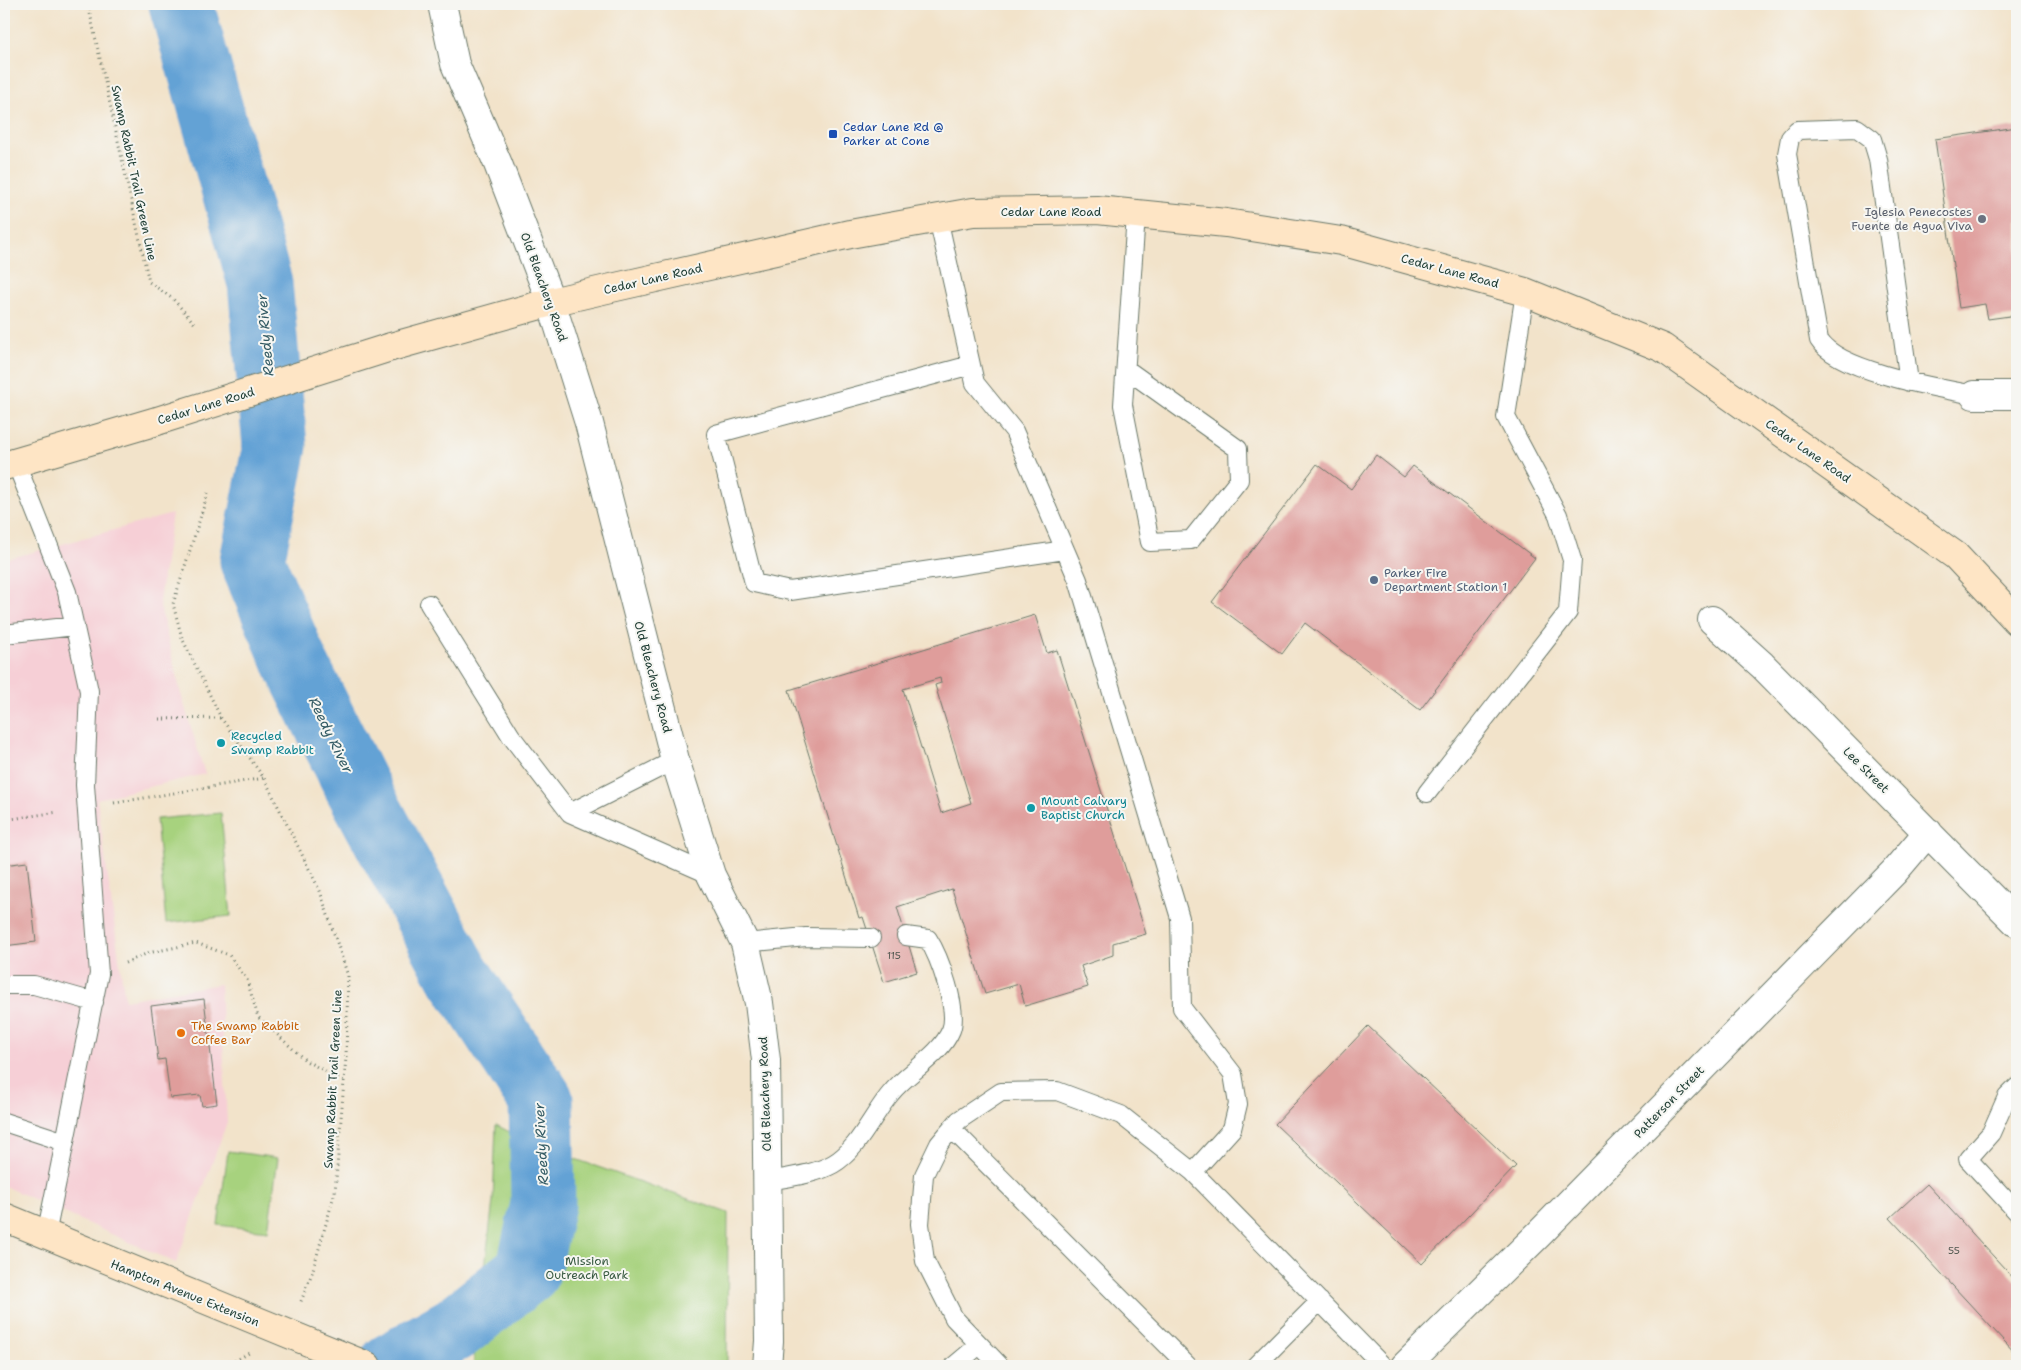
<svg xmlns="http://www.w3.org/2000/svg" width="2021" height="1370" viewBox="0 0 2021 1370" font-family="'Shantell Sans',sans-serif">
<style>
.built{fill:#f6cfd6}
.green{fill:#a7d27e;stroke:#638859}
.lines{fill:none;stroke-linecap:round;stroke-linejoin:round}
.river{stroke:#63a2d5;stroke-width:65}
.building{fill:#df9d9b;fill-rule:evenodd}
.lane-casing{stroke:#697768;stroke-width:20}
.street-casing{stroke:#697768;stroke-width:30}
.secondary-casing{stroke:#697768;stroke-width:30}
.path{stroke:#697768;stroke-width:3;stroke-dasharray:1 4;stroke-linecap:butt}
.lane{stroke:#fff;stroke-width:18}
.street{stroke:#fff;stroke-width:28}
.secondary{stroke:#fee5c5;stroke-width:28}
.secondary-bridge-casing{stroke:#697768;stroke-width:30;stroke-linecap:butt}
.secondary-bridge{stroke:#fee5c5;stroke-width:28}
.transit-dot{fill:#1a4fb4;stroke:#f6f6f2;stroke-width:2}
.worship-dot{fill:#6b7280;stroke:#f6f6f2;stroke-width:2}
.service-dot{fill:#5c6f8a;stroke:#f6f6f2;stroke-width:2}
.culture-dot{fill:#0f9aa8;stroke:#f6f6f2;stroke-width:2}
.food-dot{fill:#e8710a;stroke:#f6f6f2;stroke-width:2}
.labels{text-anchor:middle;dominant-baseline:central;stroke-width:4;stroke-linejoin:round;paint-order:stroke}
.number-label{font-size:10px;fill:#4f554e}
.transit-label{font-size:12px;fill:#164399;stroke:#f6f6f2;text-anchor:start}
.street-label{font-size:12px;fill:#1f3d34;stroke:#f6f6f2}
.worship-label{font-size:12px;fill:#5b616d;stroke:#f6f6f2;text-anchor:end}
.service-label{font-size:12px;fill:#4e5e75;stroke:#f6f6f2;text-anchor:start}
.culture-label{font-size:12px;fill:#0d838f;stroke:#f6f6f2;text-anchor:start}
.food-label{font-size:12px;fill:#c56008;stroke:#f6f6f2;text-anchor:start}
.park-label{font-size:12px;fill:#3a5b43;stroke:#f6f6f2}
.water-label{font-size:14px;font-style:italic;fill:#335b64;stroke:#f6f6f2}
</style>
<rect width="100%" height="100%" fill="#f6f6f2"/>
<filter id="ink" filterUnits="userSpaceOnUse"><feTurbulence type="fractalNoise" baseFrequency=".02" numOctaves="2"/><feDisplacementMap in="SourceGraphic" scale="10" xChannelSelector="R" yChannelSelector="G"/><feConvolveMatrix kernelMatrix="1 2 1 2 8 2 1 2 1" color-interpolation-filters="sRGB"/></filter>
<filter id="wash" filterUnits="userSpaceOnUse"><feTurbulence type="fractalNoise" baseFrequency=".0096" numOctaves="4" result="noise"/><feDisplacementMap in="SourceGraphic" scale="20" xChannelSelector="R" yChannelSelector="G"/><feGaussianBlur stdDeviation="1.12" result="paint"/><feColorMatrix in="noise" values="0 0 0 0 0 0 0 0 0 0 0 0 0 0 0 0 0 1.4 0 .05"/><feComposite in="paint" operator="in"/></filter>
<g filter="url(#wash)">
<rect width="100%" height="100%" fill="#f2e3ca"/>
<!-- built -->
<path class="built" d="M 172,514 L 159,602 L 181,694 L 205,774 L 97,799 L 125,1000 L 220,984 L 227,1122 L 176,1263 L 4,1186 L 4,560 Z"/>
<!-- green -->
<path class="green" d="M 221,813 L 231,916 L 166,923 L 156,819 Z
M 496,1125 L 533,1144 L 728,1213 L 727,1366 L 473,1366 L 493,1201 Z
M 228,1151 L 278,1158 L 268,1231 L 218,1225 Z"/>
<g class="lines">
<!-- river -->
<path class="river" d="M 181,4 L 260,283 L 275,446 L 252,561 L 295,662 L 356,785 L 457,972 L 541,1100 L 543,1204 L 528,1271 L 456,1328 L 390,1366"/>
</g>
<g id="blocks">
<!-- building -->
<path class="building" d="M 2017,127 L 2017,315 L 1988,319 L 1985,304 L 1959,308 L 1935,139 Z
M 1376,455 L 1404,477 L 1413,466 L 1535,558 L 1420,710 L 1305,623 L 1282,654 L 1212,602 L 1317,464 L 1351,489 Z
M 1035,615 L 1047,653 L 1057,650 L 1146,934 L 1113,943 L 1113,955 L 1081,966 L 1088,987 L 1025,1006 L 1019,984 L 985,994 L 952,889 L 897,907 L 917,972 L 884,982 L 863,917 L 859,918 L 789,690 ZM 940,678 L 941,683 L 935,685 L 971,803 L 941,813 L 903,689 Z
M 27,862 L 36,942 L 4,946 L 4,865 Z
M 204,999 L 217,1104 L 202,1106 L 200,1095 L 170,1098 L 165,1059 L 158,1060 L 151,1006 Z
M 1368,1026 L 1516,1166 L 1422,1264 L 1275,1124 Z
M 1927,1184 L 2017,1282 L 2017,1355 L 1890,1218 Z"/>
</g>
</g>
<g filter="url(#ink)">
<use href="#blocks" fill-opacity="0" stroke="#697768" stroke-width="1"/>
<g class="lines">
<defs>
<path id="lane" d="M 938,218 L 975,383 L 1014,431 L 1078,580 L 1180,918 L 1182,1008 L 1233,1074 L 1238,1104 L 1232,1129 L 1193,1172 L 1383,1366
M 971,365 L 716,434 L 754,583 L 790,591 L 1065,550
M 1126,369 L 1238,449 L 1239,480 L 1191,540 L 1150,542 L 1123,405 L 1136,215
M 1909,382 L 1878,159 L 1872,139 L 1857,128 L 1797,130 L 1790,138 L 1787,154 L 1819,340 C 1838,371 1938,388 1974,395
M 16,463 L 67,592 L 89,691 L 85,785 L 99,974 L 46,1235
M 429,604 L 511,736 L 570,813 L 711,875
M 4,634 L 75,626
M 1427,793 L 1568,612 L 1572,560 L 1558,515 L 1506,417 L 1525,292
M 570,813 L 675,760
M 745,943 L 806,937 L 871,938
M 4,985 L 34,985 L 94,1002
M 2017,1087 L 2007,1097 L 1991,1133 L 1968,1159 L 2017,1212
M 4,1122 L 65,1142
M 952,1129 L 1188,1366
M 767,1181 C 790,1177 813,1175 833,1164 C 859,1149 872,1115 891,1093 C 907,1073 941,1055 951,1030 C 959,1010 939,956 928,939 L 906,936
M 954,1366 L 979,1345
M 1000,1366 L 954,1318 L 925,1261 L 920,1224 L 924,1175 L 939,1144 L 959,1120 L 1001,1092 L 1057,1091 L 1121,1115 L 1193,1172
M 1255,1366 L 1320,1301"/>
<path id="street" d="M 442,4 L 455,64 L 498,164 L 551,302 L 589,423 L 675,760 L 711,875 L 745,943 L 759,1003 L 766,1060 L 769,1341 L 767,1366
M 1974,395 L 2017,395
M 1712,620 L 1762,665 L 2017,923
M 1405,1366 L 1539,1234 L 1894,872 L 1928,832"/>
<path id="secondary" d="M 391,347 L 551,302 L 607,289 L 850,234 L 973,212 L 1097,210 L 1226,223 L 1341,241 L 1525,292 L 1663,348 L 1956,556 L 2017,621
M 4,466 L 157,421
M 4,1217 L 367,1366"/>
</defs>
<!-- lane casing -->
<use href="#lane" class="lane-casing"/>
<!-- street casing -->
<use href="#street" class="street-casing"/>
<!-- secondary casing -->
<use href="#secondary" class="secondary-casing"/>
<!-- path -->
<path class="path" d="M 88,4 L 149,282 L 173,299 L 196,325
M 208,493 L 173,604 L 182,638 L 221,718 L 264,778 L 320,891 L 348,976 L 346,1057 L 335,1192 L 312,1273 L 300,1304
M 159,719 L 221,718
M 114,803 L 264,778
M 4,820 L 58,812
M 125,963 L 148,953 L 196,943 L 229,955 L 247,980 L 258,1017 L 306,1061 L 344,1081
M 226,1366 L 249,1353"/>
<!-- lane -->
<use href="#lane" class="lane"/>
<!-- street -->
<use href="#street" class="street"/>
<!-- secondary -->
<use href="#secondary" class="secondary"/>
<defs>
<path id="secondary-bridge" d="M 157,421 L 391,347"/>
</defs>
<!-- secondary-bridge casing -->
<use href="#secondary-bridge" class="secondary-bridge-casing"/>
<!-- secondary-bridge -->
<use href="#secondary-bridge" class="secondary-bridge"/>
</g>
</g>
<!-- markers -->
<rect class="transit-dot" x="828" y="129" width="10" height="10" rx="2.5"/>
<circle class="worship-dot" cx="1982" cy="219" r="5"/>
<circle class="service-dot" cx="1374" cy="580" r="5"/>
<g class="culture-dot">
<circle cx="221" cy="743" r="5"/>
<circle cx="1031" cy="808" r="5"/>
</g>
<circle class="food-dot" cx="181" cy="1033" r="5"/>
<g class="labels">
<!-- number labels -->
<g class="number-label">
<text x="894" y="955">115</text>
<text x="1954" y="1250">55</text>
</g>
<!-- transit labels -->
<g class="transit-label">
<text x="843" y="127">Cedar Lane Rd @<tspan x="843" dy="14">Parker at Cone</tspan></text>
</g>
<!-- street labels -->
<g class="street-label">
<text transform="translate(134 173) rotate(78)">Swamp Rabbit Trail Green Line</text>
<text x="1051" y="212">Cedar Lane Road</text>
<text transform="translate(1450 271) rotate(15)">Cedar Lane Road</text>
<text transform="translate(653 279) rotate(-13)">Cedar Lane Road</text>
<text transform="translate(544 287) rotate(70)">Old Bleachery Road</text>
<text transform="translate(206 406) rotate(-17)">Cedar Lane Road</text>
<text transform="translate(1808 451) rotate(35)">Cedar Lane Road</text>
<text transform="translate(653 677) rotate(75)">Old Bleachery Road</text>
<text transform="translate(1866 770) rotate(45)">Lee Street</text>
<text transform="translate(333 1079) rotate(-87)">Swamp Rabbit Trail Green Line</text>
<text transform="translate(765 1094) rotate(-92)">Old Bleachery Road</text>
<text transform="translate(1669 1102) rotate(-46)">Patterson Street</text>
<text transform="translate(185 1293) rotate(22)">Hampton Avenue Extension</text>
</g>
<!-- worship labels -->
<g class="worship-label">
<text x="1972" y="212">Iglesia Penecostes<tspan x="1972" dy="14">Fuente de Agua Viva</tspan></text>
</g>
<!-- service labels -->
<g class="service-label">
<text x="1384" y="573">Parker Fire<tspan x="1384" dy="14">Department Station 1</tspan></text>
</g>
<!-- culture labels -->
<g class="culture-label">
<text x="231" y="736">Recycled<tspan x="231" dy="14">Swamp Rabbit</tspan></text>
<text x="1041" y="801">Mount Calvary<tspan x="1041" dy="14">Baptist Church</tspan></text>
</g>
<!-- food labels -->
<g class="food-label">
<text x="191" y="1026">The Swamp Rabbit<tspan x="191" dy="14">Coffee Bar</tspan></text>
</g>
<!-- park labels -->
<g class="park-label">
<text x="587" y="1261">Mission<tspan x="587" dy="14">Outreach Park</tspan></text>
</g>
<!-- water labels -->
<g class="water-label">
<text transform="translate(265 335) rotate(-95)">Reedy River</text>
<text transform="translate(331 735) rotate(64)">Reedy River</text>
<text transform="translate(541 1144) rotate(-93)">Reedy River</text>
</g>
</g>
<!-- margin -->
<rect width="2021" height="1370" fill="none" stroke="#f6f6f2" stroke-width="20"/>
</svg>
